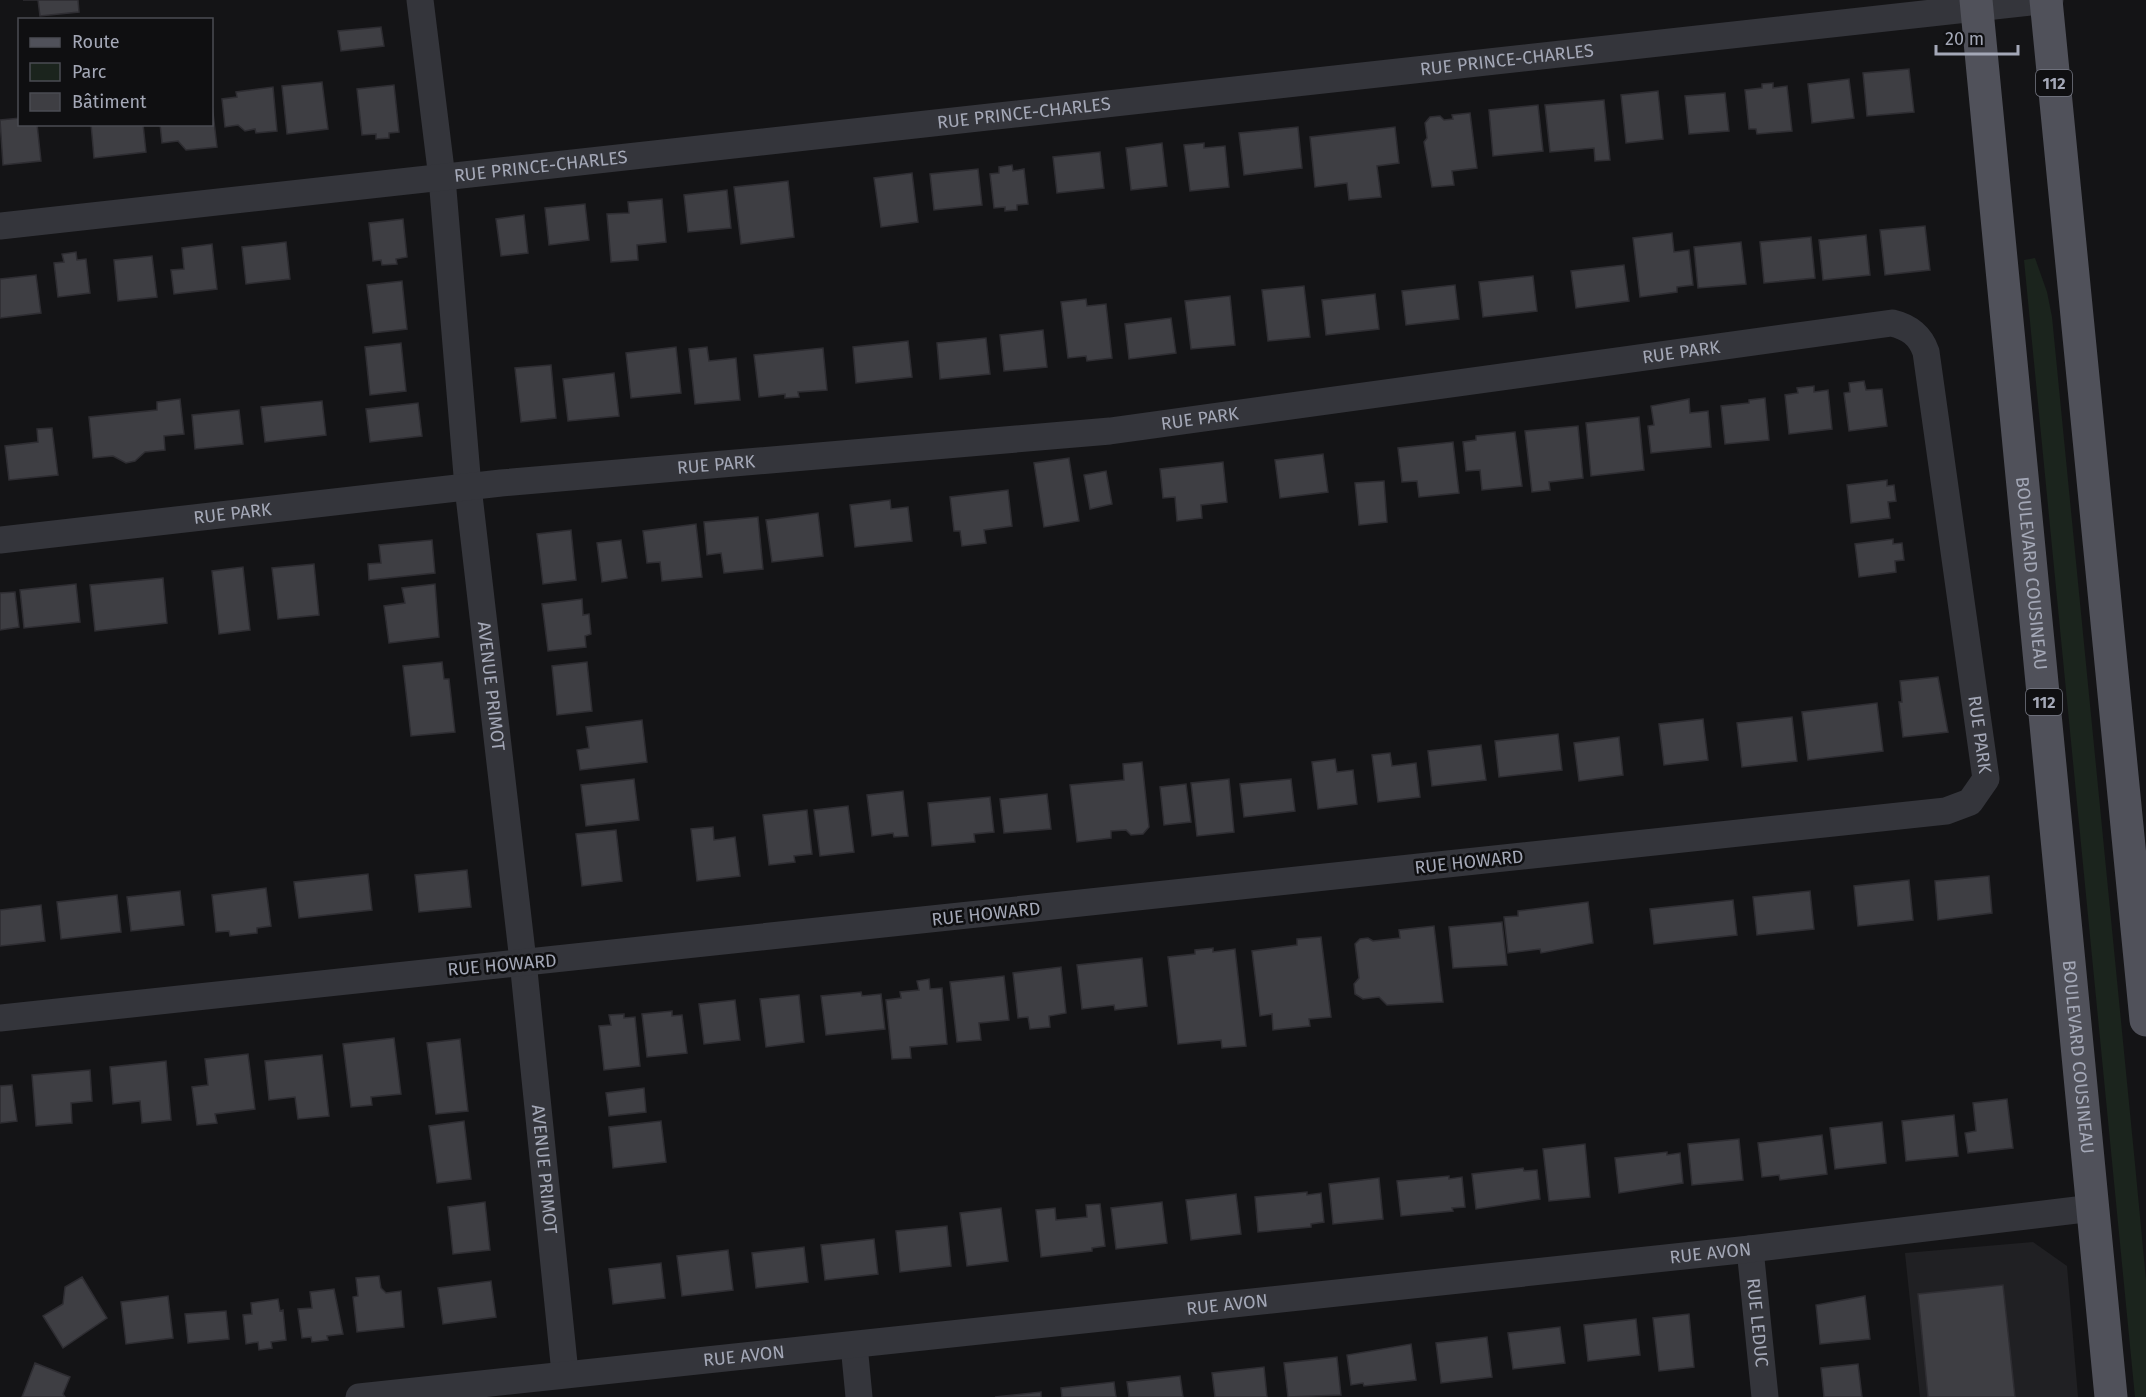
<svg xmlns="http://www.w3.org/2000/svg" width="2146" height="1397" viewBox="0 0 2146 1397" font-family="'Fira Sans',sans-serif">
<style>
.built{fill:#202023}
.green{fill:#1b241d}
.building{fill:#3e3e43;stroke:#2e2d32;stroke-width:1.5}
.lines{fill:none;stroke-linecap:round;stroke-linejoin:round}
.minor{stroke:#34353b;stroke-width:27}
.major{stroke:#50515a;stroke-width:33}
.labels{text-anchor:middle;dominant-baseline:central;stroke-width:5;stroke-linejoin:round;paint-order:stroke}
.shield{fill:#0f0f11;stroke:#777a85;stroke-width:1.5}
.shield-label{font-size:16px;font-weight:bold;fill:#a4a8b7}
.street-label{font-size:18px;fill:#a4a8b7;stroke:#0f0f11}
</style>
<rect width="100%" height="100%" fill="#141416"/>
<!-- built -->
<path class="built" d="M 2033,1242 L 2067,1266 L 2078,1397 L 1920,1397 L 1905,1253 Z"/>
<!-- green -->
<path class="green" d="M 2035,258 L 2047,292 L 2052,317 L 2135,1164 L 2146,1280 L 2146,1397 L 2135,1397 L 2024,260 Z"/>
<!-- building -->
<path class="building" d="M 23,0 L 78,0 L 79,12 L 40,16 L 38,0 Z
M 381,27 L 384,46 L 341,51 L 338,31 Z
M 1909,69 L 1914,112 L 1867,116 L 1863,73 Z
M 1849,79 L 1854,118 L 1812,123 L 1808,84 Z
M 322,82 L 328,129 L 287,134 L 282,86 Z
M 1773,83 L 1773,88 L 1787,86 L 1792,131 L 1757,134 L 1756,129 L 1749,129 L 1745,90 L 1762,88 L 1762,84 Z
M 394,85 L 399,132 L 389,133 L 389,138 L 376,139 L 376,134 L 362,135 L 357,89 Z
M 273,87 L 277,131 L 256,133 L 255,129 L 245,131 L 238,125 L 225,127 L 222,99 L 237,97 L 236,92 Z
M 1658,91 L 1663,139 L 1626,143 L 1621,95 Z
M 1725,93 L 1729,131 L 1689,134 L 1685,96 Z
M 1604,100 L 1610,160 L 1595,161 L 1594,148 L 1550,152 L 1545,105 Z
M 212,104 L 217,147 L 186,150 L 178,141 L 162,143 L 160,124 L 212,124 Z
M 1538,105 L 1543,151 L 1493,156 L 1489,110 Z
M 1470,113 L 1477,168 L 1452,171 L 1454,185 L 1432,187 L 1424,142 L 1427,138 L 1425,123 L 1430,117 L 1440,116 L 1444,120 L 1453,119 L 1452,115 Z
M 20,118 L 20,124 L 37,124 L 41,161 L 3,165 L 0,120 Z
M 91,124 L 143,124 L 146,152 L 94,158 Z
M 1298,127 L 1302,168 L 1244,175 L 1239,133 Z
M 1395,127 L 1399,163 L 1377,166 L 1381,197 L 1349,200 L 1347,183 L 1315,187 L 1310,137 Z
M 1162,143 L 1167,186 L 1131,190 L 1126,148 Z
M 1204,143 L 1204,148 L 1225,146 L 1229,187 L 1190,191 L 1184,145 Z
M 1100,152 L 1104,188 L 1057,193 L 1053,157 Z
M 1012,165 L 1013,171 L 1024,169 L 1028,204 L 1017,205 L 1017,210 L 1005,211 L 1005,207 L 994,208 L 990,174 L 999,173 L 999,167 Z
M 978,169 L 982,205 L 934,210 L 930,174 Z
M 912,173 L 918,222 L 881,227 L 874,178 Z
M 788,181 L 794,237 L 741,244 L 734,187 Z
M 727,190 L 731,228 L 688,232 L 684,195 Z
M 662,199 L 666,242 L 637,245 L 638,260 L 611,262 L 607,214 L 629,213 L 628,202 Z
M 585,204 L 589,240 L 549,245 L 545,208 Z
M 524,215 L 528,253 L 501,256 L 496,219 Z
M 403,219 L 407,257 L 396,259 L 397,264 L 382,265 L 381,260 L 373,261 L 369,223 Z
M 1925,226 L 1930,270 L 1885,275 L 1880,230 Z
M 1672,233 L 1674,252 L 1689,250 L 1693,285 L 1677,287 L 1677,292 L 1640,297 L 1633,238 Z
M 1866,235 L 1870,275 L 1823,280 L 1819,240 Z
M 1811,237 L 1815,278 L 1764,283 L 1760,242 Z
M 286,242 L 290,279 L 246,284 L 242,247 Z
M 1741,242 L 1746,284 L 1698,288 L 1694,247 Z
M 212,244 L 217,289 L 174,294 L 171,270 L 184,269 L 182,248 Z
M 76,252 L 77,260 L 86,259 L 90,293 L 58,297 L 54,263 L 64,262 L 62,254 Z
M 152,256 L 157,297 L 118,301 L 114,260 Z
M 1624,265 L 1629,301 L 1576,308 L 1571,271 Z
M 36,275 L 41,313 L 0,318 L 0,279 Z
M 1533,276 L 1537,311 L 1483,317 L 1479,282 Z
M 402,281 L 407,329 L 373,333 L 367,285 Z
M 1455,285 L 1459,319 L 1406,325 L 1402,291 Z
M 1304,286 L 1310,337 L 1268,341 L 1262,290 Z
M 1375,294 L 1379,329 L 1326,335 L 1322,300 Z
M 1230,296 L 1235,345 L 1191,349 L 1185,301 Z
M 1086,299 L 1087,306 L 1106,304 L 1112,358 L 1087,361 L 1086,356 L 1068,358 L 1061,302 Z
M 1171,318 L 1176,353 L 1129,359 L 1125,324 Z
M 1043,330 L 1047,367 L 1004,371 L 1000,335 Z
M 986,338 L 990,374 L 940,379 L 937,343 Z
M 908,341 L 912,377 L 856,383 L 853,347 Z
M 401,343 L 406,391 L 370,395 L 365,347 Z
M 676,347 L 681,393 L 631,398 L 626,353 Z
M 707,347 L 709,361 L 736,358 L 740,400 L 695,404 L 689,349 Z
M 823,348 L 827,390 L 798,392 L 799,397 L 785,398 L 785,394 L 759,397 L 754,355 Z
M 551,365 L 556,418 L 521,422 L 515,368 Z
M 614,373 L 619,416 L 568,421 L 563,379 Z
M 1864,381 L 1866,390 L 1882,389 L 1887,426 L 1849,431 L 1844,393 L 1850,392 L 1849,383 Z
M 1814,386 L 1814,392 L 1828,390 L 1832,429 L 1789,434 L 1785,395 L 1798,393 L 1797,388 Z
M 1765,398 L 1769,440 L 1725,444 L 1721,406 L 1749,403 L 1749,400 Z
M 180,399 L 184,434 L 164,436 L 165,450 L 145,452 L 135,461 L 126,463 L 113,456 L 93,458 L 89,417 L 157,410 L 157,402 Z
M 1689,399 L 1690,413 L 1708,411 L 1711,447 L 1651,453 L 1648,426 L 1654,425 L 1651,406 Z
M 322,401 L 326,435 L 265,442 L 261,407 Z
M 418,403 L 422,436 L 370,442 L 366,409 Z
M 239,410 L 243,444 L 195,449 L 192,415 Z
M 1639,417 L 1644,470 L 1591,476 L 1586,423 Z
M 1578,426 L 1583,478 L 1549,482 L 1550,490 L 1532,492 L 1525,431 Z
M 52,428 L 58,475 L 9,480 L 5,446 L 38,442 L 37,429 Z
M 1515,432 L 1522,486 L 1482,490 L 1480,470 L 1466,471 L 1463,442 L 1476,440 L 1476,436 Z
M 1453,442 L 1459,493 L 1419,497 L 1417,481 L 1402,482 L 1398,448 Z
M 1323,454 L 1328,492 L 1280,498 L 1275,460 Z
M 1069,458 L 1079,521 L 1044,527 L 1034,463 Z
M 1223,462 L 1227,502 L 1201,505 L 1202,518 L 1177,521 L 1175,497 L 1163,498 L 1160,469 Z
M 1106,471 L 1112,504 L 1090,509 L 1084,475 Z
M 1887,480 L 1887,486 L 1894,485 L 1896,501 L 1888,502 L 1890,518 L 1851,523 L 1847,485 Z
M 1384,481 L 1387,522 L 1359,525 L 1355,483 Z
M 1008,490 L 1012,526 L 984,530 L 986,543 L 962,546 L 960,531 L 954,531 L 950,497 Z
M 890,500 L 891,509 L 908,507 L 912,541 L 855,547 L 850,505 Z
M 818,513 L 823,556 L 772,562 L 766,520 Z
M 758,517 L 763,569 L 724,573 L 721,553 L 707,555 L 704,522 Z
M 696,524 L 702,577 L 662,581 L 660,562 L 647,563 L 643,531 Z
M 571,530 L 576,580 L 543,584 L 537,534 Z
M 1893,539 L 1893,544 L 1902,543 L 1904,560 L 1895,561 L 1896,572 L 1859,577 L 1855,544 Z
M 432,540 L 435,573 L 369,580 L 368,564 L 381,563 L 379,545 Z
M 621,540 L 627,578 L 602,582 L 597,543 Z
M 314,564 L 319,615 L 278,619 L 272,568 Z
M 243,567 L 250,630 L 219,634 L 212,571 Z
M 163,578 L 167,623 L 95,631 L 90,585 Z
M 76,584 L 80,622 L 24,628 L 20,590 Z
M 435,584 L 439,637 L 389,643 L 384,606 L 405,603 L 402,588 Z
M 15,592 L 19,627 L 0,630 L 0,593 Z
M 582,599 L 583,615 L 589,614 L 591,634 L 585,636 L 586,647 L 548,651 L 542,604 Z
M 442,662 L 444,679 L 449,679 L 455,732 L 411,736 L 403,666 Z
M 587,662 L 592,711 L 557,715 L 552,666 Z
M 1938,677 L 1948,732 L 1903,737 L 1899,702 L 1902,702 L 1900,681 Z
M 1877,703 L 1883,751 L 1808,760 L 1802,712 Z
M 1792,717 L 1797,761 L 1742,767 L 1737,723 Z
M 1703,719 L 1708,760 L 1664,765 L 1659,724 Z
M 642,720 L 647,762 L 580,770 L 577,750 L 589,748 L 586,727 Z
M 1558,734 L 1562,770 L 1499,777 L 1495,741 Z
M 1619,737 L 1623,775 L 1579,781 L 1574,743 Z
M 1481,745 L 1486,780 L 1432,786 L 1428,751 Z
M 1390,753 L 1392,766 L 1416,763 L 1420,797 L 1378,802 L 1372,755 Z
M 1335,759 L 1337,772 L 1353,770 L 1357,804 L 1318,809 L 1312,762 Z
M 1142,762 L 1149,827 L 1143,834 L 1131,835 L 1126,830 L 1111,831 L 1111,838 L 1077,842 L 1070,785 L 1124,780 L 1123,764 Z
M 634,779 L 639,820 L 586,826 L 581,785 Z
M 1229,779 L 1234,832 L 1197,836 L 1191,783 Z
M 1291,779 L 1295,811 L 1244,817 L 1240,784 Z
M 1186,784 L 1191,822 L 1164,825 L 1160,787 Z
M 903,791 L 908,836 L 894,837 L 893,833 L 872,836 L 867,795 Z
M 1047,794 L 1051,829 L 1004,833 L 1000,799 Z
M 990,797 L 994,832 L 974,834 L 975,842 L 932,846 L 928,803 Z
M 848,806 L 854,852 L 820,856 L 814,810 Z
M 807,810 L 812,854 L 794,856 L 795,862 L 769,865 L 763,815 Z
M 713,827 L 714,840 L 735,837 L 740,876 L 697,881 L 691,829 Z
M 616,830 L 622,881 L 582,886 L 576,834 Z
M 467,870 L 471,907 L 419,912 L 415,875 Z
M 368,874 L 372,910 L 299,918 L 294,882 Z
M 1989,876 L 1992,913 L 1938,920 L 1935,881 Z
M 1909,880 L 1913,920 L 1858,926 L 1854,886 Z
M 266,888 L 271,926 L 257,928 L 257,933 L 230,936 L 229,931 L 216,932 L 212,895 Z
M 180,891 L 184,925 L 131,931 L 127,897 Z
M 1810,891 L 1814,929 L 1757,935 L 1753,897 Z
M 117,895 L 121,932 L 61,939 L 57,902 Z
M 1733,900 L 1737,935 L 1654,944 L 1650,909 Z
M 1588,902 L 1593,943 L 1541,953 L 1540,949 L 1508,953 L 1504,917 L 1518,916 L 1518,911 Z
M 41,905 L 45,941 L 0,946 L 0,910 Z
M 1502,922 L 1507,965 L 1453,968 L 1449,927 Z
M 1434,926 L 1443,1002 L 1387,1005 L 1379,997 L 1363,999 L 1355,994 L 1354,984 L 1359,978 L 1355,944 L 1360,939 L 1368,938 L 1373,941 L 1400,938 L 1399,930 Z
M 1321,937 L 1331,1017 L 1309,1019 L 1310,1026 L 1273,1030 L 1272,1014 L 1260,1016 L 1252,951 L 1297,945 L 1297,939 Z
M 1213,948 L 1213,952 L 1235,949 L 1246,1046 L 1222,1048 L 1221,1040 L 1178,1044 L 1168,957 L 1195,954 L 1195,950 Z
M 1142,958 L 1147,1006 L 1115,1010 L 1114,1005 L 1082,1009 L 1077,965 Z
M 1061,967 L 1066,1013 L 1049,1016 L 1050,1027 L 1030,1029 L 1028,1017 L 1018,1018 L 1013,973 Z
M 1004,976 L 1009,1020 L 979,1023 L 981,1040 L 957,1042 L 950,982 Z
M 929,979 L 930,989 L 942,988 L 947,1044 L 910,1047 L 911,1058 L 892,1059 L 886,1000 L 901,998 L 900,992 L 919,990 L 917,981 Z
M 861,992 L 862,996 L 881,994 L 885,1029 L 826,1035 L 821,996 Z
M 799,995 L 804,1042 L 766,1047 L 760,999 Z
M 735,1000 L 740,1040 L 704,1044 L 699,1004 Z
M 672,1011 L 672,1016 L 682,1015 L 687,1053 L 647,1057 L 642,1014 Z
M 624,1014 L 624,1018 L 635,1017 L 640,1066 L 604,1070 L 599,1026 L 611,1025 L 609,1015 Z
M 394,1038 L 401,1094 L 371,1097 L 372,1105 L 351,1107 L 343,1044 Z
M 460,1039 L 468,1111 L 436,1114 L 427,1043 Z
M 248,1054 L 255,1109 L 215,1114 L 217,1123 L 197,1125 L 192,1087 L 208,1085 L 205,1059 Z
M 322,1055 L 329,1116 L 298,1119 L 295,1097 L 269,1100 L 265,1061 Z
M 166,1061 L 171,1120 L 142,1123 L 140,1101 L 113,1104 L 110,1067 Z
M 90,1070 L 92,1101 L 71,1103 L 72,1123 L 36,1126 L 32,1075 Z
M 12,1085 L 17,1121 L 0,1123 L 0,1086 Z
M 644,1088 L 646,1112 L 609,1116 L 606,1093 Z
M 2007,1099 L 2013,1148 L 1968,1153 L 1965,1133 L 1976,1131 L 1973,1103 Z
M 1954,1115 L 1958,1156 L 1906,1161 L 1902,1121 Z
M 464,1121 L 471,1179 L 437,1183 L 429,1126 Z
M 661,1121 L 666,1162 L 613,1168 L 609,1127 Z
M 1882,1122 L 1886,1163 L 1835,1169 L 1830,1128 Z
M 1822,1135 L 1827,1174 L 1780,1180 L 1779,1175 L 1762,1177 L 1758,1143 Z
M 1739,1139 L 1743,1180 L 1692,1185 L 1688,1144 Z
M 1585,1144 L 1590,1197 L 1549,1201 L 1543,1149 Z
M 1667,1152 L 1667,1155 L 1680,1153 L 1683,1183 L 1619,1193 L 1615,1158 Z
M 1523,1168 L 1524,1171 L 1537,1170 L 1540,1199 L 1476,1209 L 1472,1174 Z
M 1449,1176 L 1449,1179 L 1462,1177 L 1465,1207 L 1452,1208 L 1453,1211 L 1401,1216 L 1397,1181 Z
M 1379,1178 L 1383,1219 L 1333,1224 L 1329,1184 Z
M 1307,1192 L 1307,1195 L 1321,1193 L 1324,1222 L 1311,1224 L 1311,1227 L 1258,1232 L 1255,1197 Z
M 1236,1194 L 1241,1234 L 1191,1240 L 1186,1200 Z
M 485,1202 L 490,1250 L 453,1254 L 448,1207 Z
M 1162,1202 L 1167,1243 L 1116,1249 L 1111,1208 Z
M 1100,1204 L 1105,1246 L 1092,1248 L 1092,1251 L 1041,1257 L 1036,1210 L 1055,1208 L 1056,1220 L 1087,1217 L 1086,1205 Z
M 1001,1208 L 1008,1261 L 967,1266 L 960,1213 Z
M 947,1226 L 951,1266 L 900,1272 L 896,1231 Z
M 874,1239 L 878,1274 L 825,1280 L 821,1245 Z
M 804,1247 L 808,1282 L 756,1288 L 752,1253 Z
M 728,1250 L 733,1290 L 682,1296 L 677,1256 Z
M 661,1263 L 665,1298 L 613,1304 L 609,1269 Z
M 379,1276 L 381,1288 L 386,1293 L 401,1291 L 404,1327 L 357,1332 L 353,1297 L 358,1296 L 356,1278 Z
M 82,1277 L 107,1318 L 63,1348 L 43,1316 L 63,1304 L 65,1287 Z
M 491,1281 L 496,1317 L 443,1324 L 438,1288 Z
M 2003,1285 L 2015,1397 L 1928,1397 L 1918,1294 Z
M 334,1289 L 343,1334 L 327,1336 L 328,1340 L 312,1342 L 311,1337 L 302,1338 L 298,1309 L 312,1308 L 310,1292 Z
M 168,1296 L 173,1338 L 126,1344 L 121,1302 Z
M 1865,1296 L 1870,1339 L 1820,1344 L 1816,1305 Z
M 278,1299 L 280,1311 L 283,1310 L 286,1340 L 271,1342 L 272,1348 L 259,1350 L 258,1342 L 246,1344 L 243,1315 L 252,1314 L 251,1303 Z
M 226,1311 L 229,1339 L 188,1343 L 185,1314 Z
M 1689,1314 L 1694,1367 L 1659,1371 L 1653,1318 Z
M 1636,1319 L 1640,1355 L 1588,1361 L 1584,1325 Z
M 1560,1327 L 1565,1363 L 1513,1369 L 1508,1333 Z
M 1487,1337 L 1492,1377 L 1441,1383 L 1436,1343 Z
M 1411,1344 L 1416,1380 L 1364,1386 L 1363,1383 L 1351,1385 L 1347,1355 Z
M 1337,1357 L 1341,1395 L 1288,1397 L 1284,1363 Z
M 35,1363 L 70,1377 L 63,1394 L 65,1397 L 22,1397 Z
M 1858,1364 L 1862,1397 L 1824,1397 L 1821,1368 Z
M 1264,1367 L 1267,1397 L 1215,1397 L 1212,1373 Z
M 1180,1376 L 1183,1397 L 1129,1397 L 1127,1382 Z
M 1114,1382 L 1116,1397 L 1062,1397 L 1061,1388 Z
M 1041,1392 L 1041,1397 L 995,1397 Z"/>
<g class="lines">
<!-- minor -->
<g class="minor">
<path id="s1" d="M 420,0 L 442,178 L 468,487 L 523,961 L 565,1373"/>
<path id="s2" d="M 0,226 L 2050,0"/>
<path id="s3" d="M 0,540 L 501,483 L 1110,431 L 1892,323 C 1909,327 1920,335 1926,352 L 1986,779 L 1970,802 L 1946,811 L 0,1018"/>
<path id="s4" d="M 1750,1249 L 1765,1397"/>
<path d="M 854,1345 L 859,1397"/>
<path id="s5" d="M 359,1397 L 1750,1249 L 2093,1208"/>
</g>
<!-- major -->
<g class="major">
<path id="s6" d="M 1976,0 L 2111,1397"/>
<path d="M 2046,0 L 2146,1020"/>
</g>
</g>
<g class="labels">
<!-- shield labels -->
<g class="shield">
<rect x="2036" y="70" width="36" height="26" rx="4.5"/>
<rect x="2026" y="689" width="36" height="26" rx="4.5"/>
</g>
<g class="shield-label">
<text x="2054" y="83">112</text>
<text x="2044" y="702">112</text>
</g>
<!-- street labels -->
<g class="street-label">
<text stroke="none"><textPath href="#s2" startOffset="1516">RUE PRINCE-CHARLES</textPath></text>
<text stroke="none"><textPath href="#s2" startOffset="1030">RUE PRINCE-CHARLES</textPath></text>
<text stroke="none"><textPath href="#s2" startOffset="544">RUE PRINCE-CHARLES</textPath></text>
<text stroke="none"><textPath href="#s3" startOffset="1692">RUE PARK</textPath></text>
<text stroke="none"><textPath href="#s3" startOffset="1206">RUE PARK</textPath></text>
<text stroke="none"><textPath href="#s3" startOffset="720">RUE PARK</textPath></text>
<text stroke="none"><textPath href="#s3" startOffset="234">RUE PARK</textPath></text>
<text stroke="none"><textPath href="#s6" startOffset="576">BOULEVARD COUSINEAU</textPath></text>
<text stroke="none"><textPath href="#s1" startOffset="690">AVENUE PRIMOT</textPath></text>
<text stroke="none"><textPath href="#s3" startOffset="2338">RUE PARK</textPath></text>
<text transform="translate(1469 862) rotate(-6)">RUE HOWARD</text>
<text transform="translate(986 914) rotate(-6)">RUE HOWARD</text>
<text transform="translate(502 965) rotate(-5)">RUE HOWARD</text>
<text stroke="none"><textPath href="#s6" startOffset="1062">BOULEVARD COUSINEAU</textPath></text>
<text stroke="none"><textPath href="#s1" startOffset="1176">AVENUE PRIMOT</textPath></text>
<text stroke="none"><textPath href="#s5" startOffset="1359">RUE AVON</textPath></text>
<text stroke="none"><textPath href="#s5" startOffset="873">RUE AVON</textPath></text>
<text stroke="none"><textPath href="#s4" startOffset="74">RUE LEDUC</textPath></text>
<text stroke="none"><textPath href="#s5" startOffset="387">RUE AVON</textPath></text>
</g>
</g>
<!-- legend -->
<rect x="18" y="18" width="195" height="108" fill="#0f0f11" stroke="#4b4c53" stroke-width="1.5"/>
<rect x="30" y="38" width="30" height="9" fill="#50515a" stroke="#4b4c53" stroke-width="1.5"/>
<text x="72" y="48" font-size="18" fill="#a4a8b7">Route</text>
<rect x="30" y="63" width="30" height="18" fill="#1b241d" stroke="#4b4c53" stroke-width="1.5"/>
<text x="72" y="78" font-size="18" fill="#a4a8b7">Parc</text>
<rect x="30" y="93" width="30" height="18" fill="#3e3e43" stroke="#4b4c53" stroke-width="1.5"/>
<text x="72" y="108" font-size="18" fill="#a4a8b7">Bâtiment</text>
<!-- scale -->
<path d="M1936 45v9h82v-9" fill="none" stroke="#a4a8b7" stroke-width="3"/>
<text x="1945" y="45" font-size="18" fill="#a4a8b7" stroke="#0f0f11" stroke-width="4.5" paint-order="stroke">20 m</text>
</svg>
